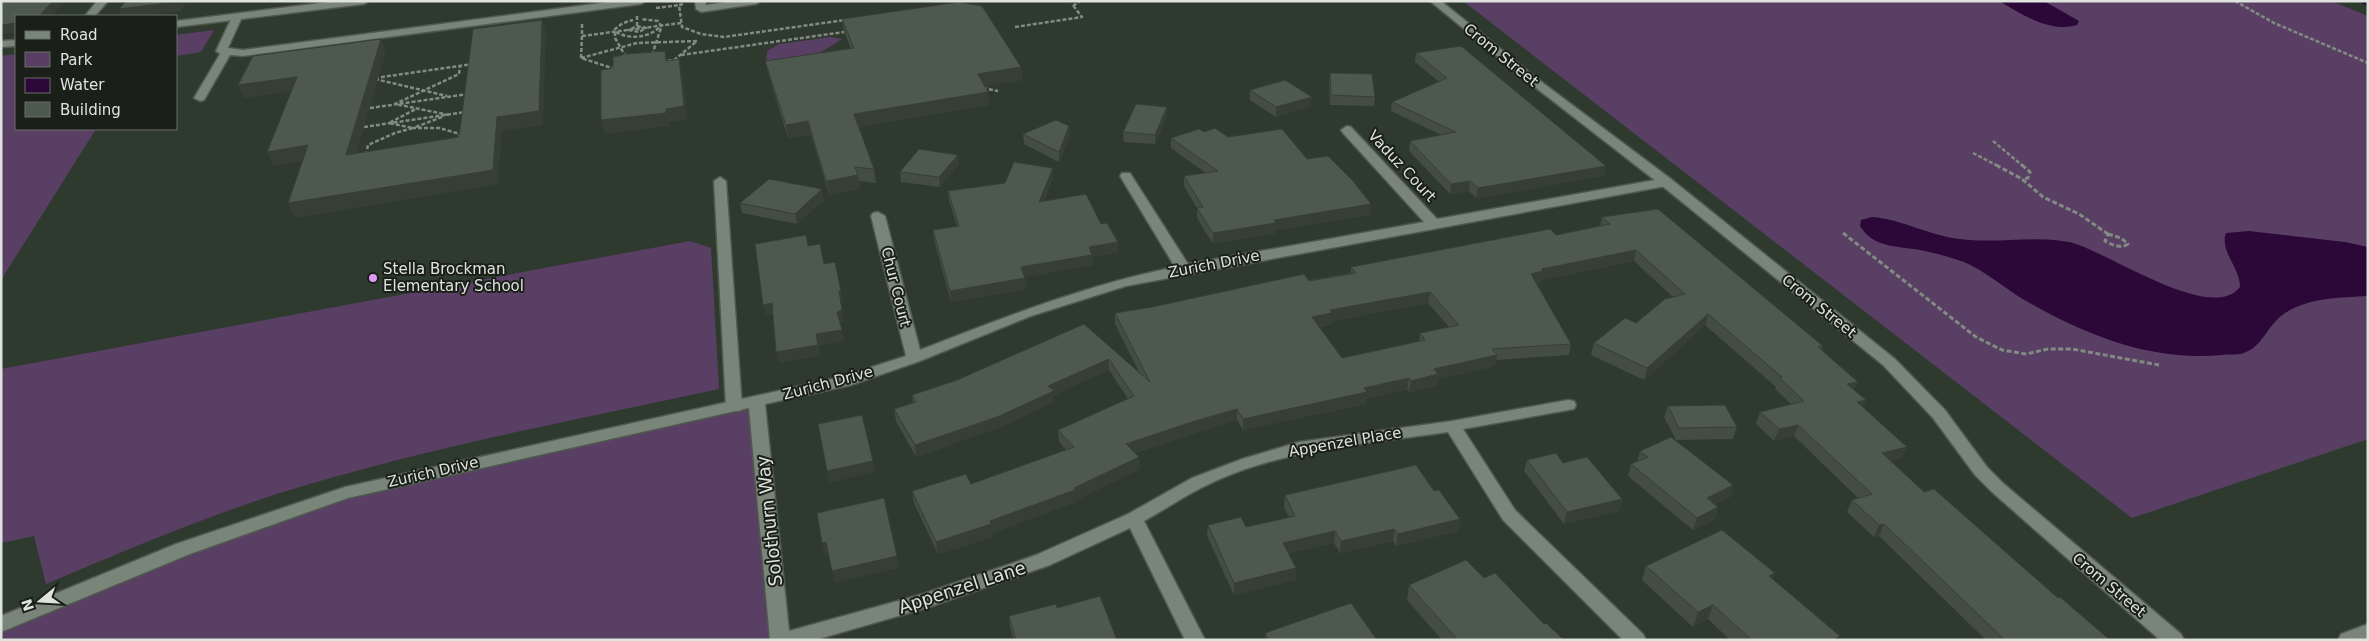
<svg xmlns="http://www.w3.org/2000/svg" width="2369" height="641" viewBox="0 0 2369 641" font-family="'DejaVu Sans',sans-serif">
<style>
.green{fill:#5a3f65}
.water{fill:#2c0838}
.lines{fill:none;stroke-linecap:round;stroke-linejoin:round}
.stream{stroke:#2c0838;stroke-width:5.5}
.lane-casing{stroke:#4f584e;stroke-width:3}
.street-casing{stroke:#4f584e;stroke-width:3}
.secondary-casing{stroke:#4f584e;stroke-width:3}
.path-far1{stroke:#828b82;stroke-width:2.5;stroke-dasharray:4 2;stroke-linecap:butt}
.path{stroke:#828b82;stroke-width:3;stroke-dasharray:5 2.5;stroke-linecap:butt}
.lane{fill:#798578;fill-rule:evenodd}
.street{fill:#798578;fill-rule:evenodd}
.secondary{fill:#798578;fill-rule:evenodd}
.wall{fill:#434d42;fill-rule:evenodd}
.shaded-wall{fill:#373e36}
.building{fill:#4e594d;stroke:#373e36;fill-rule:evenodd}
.poi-dot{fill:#dc99f5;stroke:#1b1f1a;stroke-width:2}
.labels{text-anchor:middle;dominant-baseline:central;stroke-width:4;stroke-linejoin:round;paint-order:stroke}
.street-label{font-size:15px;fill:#dee4dd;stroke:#1b1f1a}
.poi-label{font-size:15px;fill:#dee4dd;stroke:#1b1f1a;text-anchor:start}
.near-street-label{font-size:18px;fill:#dee4dd;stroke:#1b1f1a}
</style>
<rect width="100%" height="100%" fill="#2f3a2f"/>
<!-- green -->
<path class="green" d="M 1463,1 L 2331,1 L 2368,16 L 2368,439 L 2132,518 Z
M 214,30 L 201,52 L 176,56 L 176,35 Z
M 831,37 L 842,39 L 815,56 L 768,64 L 766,66 L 767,51 L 779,44 Z
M 16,54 L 16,129 L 96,129 L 1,280 L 1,56 Z
M 690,241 L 711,248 L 719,389 C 580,419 440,445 303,486 C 215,512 131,548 46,584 L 34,536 L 1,543 L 1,369 Z
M 757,402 L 780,640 L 1,640 L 1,624 L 345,493 Z"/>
<!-- water -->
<path class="water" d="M 1999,1 L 2044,1 L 2079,21 L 2077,25 C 2050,33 2021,14 1999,1 Z
M 1872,217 C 1902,219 1930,236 1960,239 C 1997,244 2033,235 2069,242 C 2104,249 2211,325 2240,287 C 2240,267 2219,251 2226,233 L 2249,231 L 2345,242 L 2368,247 L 2368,296 C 2338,298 2306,297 2281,316 C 2265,329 2262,349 2240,354 C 2235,355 2228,354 2222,355 C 2150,362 2083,334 2021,298 C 2002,286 1985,271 1964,262 C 1950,257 1934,253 1920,250 C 1897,246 1873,248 1860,226 L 1861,220 Z"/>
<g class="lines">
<!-- stream -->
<path class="stream" d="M 2364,1 L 2368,3"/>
<defs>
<path id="lane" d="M 616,1 L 646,1 L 641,4 L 243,56 L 230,55 L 204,100 L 200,101 L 194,98 L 220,54 L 216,51 L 232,17 L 237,14 L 242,17 L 228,48 L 243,50 Z
M 695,1 L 705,1 L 706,5 L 734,1 L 761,1 L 756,4 L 701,12 L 696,9 Z
M 720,177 L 726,181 L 742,407 L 740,411 L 728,411 L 726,407 L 714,181 Z"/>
<path id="street" d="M 97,1 L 108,1 L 95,16 L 85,16 Z
M 337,1 L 369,1 L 364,4 L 176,27 L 176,21 Z
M 16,40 L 16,46 L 1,47 L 1,41 Z
M 1347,126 L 1351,127 L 1437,219 L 1666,178 L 1672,182 L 1666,186 L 1126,286 L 1031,316 L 920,361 L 851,385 L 765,404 L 789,631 L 923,594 L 1036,555 L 1128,514 L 1192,478 L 1242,459 L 1299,442 L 1452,421 L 1568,400 L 1574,401 L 1576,405 L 1574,409 L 1463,429 L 1515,510 L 1643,634 L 1646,640 L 1623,640 L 1503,520 L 1448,432 C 1366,444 1278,449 1203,487 C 1183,497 1164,510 1144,521 L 1205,640 L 1185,640 L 1130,528 L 1050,565 L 926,608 L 815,640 L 770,640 L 749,408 L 348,498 L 190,554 L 1,632 L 1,616 L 176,544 L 345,487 L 841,377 L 906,356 L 871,216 L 873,213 L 878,212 L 885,216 L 920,350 C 1004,317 1087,285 1175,267 L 1120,176 L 1122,173 L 1130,173 L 1188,264 L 1424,222 L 1343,133 L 1341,130 Z
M 2368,624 L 2368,640 L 2338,640 L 2341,634 Z"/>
<path id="secondary" d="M 1430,1 L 1441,1 L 1539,80 L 1671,179 L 1895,359 L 1945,410 L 1987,467 L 2004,484 L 2181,634 L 2184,640 L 2160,640 L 1992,492 L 1975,475 L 1933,418 L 1883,365 L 1661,185 L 1531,84 Z"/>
</defs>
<!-- lane casing -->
<use href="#lane" class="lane-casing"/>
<!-- street casing -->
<use href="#street" class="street-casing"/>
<!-- secondary casing -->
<use href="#secondary" class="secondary-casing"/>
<!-- path-far1 -->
<path class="path-far1" d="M 2235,1 L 2274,23 L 2368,63
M 683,4 L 679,5 L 682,27 L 701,34 L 724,37 L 845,20
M 1073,6 L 1080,1
M 656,8 L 679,5
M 637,16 L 637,26
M 582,24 L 582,36 L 681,23
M 637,26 L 646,28 L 639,32 L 629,30 Z
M 1015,27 L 1082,17 L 1072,4
M 616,32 C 630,40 649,38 661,26 L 658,21 L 641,19
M 582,36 L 581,58 L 612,68 L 615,67
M 652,55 L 661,28
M 681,55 L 844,32
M 626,57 L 615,38 L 615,29 L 623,23 L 633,20
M 581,58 L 637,43 L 697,41 L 673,61 L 666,60
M 375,78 L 473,64
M 375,79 L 447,96
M 983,88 L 998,91
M 370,108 L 468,94
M 449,115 L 395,104 L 459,74 L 460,66
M 442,117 L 413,128 L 439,128 L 460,134 L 459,137
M 364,127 L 465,112
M 1993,141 L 2023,166
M 1973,153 L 1998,166
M 366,155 L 368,145 L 395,133 L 413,128 L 389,123 L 416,109"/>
<!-- path -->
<path class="path" d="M 1996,165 L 2022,179 L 2043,197 L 2079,214 L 2108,234
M 2022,165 L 2030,172 L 2028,178 L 2022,179
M 1843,233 L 1976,337 L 2002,350 L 2026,354 L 2048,349 L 2072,349 L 2159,365
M 2108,234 L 2121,238 L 2128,244 C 2121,249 2112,245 2105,241 Z"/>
<!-- lane -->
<use href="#lane" class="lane"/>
<!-- street -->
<use href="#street" class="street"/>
<!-- secondary -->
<use href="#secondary" class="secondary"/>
</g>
<!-- wall -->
<path class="wall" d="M 842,19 L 1021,67 L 1022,80 L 984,86 L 989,105 L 858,127 L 874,169 L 876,183 L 859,181 L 860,189 L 829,195 L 811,135 L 788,138 L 768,73 L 765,61 L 851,49 L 844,31 Z
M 1416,53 L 1606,166 L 1604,176 L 1476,198 L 1469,191 L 1450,194 L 1409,151 L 1410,141 L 1441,135 L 1391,111 L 1392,102 L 1439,82 L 1415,62 Z
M 1330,73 L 1375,97 L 1374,106 L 1330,105 L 1329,82 Z
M 1250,90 L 1311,106 L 1276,117 L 1250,100 Z
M 1167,107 L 1167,116 L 1155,144 L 1124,142 L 1123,132 Z
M 1204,132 L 1228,137 L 1307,159 L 1370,215 L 1276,230 L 1275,233 L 1213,244 L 1197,218 L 1197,208 L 1184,186 L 1184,176 L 1206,173 L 1171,148 L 1171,138 Z
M 1023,134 L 1070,136 L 1059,162 L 1024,144 Z
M 958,155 L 959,164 L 940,187 L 901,182 L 900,172 Z
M 1053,177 L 1044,201 L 1101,224 L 1118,252 L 1092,257 L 1093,265 L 1025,277 L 1026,289 L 951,302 L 934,240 L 933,230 L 957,226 L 949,201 L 948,191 Z
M 824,200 L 797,224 L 742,213 L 740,203 Z
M 1602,217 L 1823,346 L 1822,350 L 1854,390 L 1866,400 L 1863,407 L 1907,447 L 1902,458 L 1891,461 L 1924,492 L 2110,640 L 1986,640 L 1879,536 L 1874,537 L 1847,512 L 1852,500 L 1858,498 L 1794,436 L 1774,441 L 1756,424 L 1760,412 L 1791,404 L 1775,389 L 1776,387 L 1705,325 L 1644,380 L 1591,355 L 1594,343 L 1636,323 L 1673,297 L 1634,261 L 1542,280 L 1541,282 L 1536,283 L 1571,344 L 1569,355 L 1496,360 L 1495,366 L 1438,379 L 1437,386 L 1409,392 L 1407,389 L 1366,399 L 1366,404 L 1243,430 L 1237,420 L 1192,434 L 1135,453 L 1139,457 L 1140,469 L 1076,500 L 1076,502 L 992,533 L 993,537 L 938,554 L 914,503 L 912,491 L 971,484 L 1066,450 L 1059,442 L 1058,430 L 1128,399 L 1109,370 L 1054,395 L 1054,402 L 998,428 L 916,457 L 896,421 L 894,409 L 913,403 L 912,395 L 957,380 L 1084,324 L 1140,374 L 1115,324 L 1115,313 L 1351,273 L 1351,267 L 1556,235 L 1600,226 ZM 1428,303 L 1449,327 L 1420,333 L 1419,342 L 1342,358 L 1319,327 L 1331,324 L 1332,321 Z
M 1668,406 L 1737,427 L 1733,439 L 1676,440 L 1664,417 Z
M 1640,451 L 1733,485 L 1730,497 L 1714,504 L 1718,507 L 1715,519 L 1693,530 L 1628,476 L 1631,464 L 1637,462 Z
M 1527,460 L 1563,463 L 1622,499 L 1619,511 L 1564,524 L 1524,471 Z
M 1434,491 L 1460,519 L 1458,531 L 1396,546 L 1393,541 L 1340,553 L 1334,543 L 1288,553 L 1296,580 L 1234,595 L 1207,536 L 1208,525 L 1246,527 L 1289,517 L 1284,507 L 1285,495 Z
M 1646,566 L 1772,579 L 1838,640 L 1730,640 L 1708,619 L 1693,627 L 1642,580 Z
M 1484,578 L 1544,624 L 1564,640 L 1442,640 L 1407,600 L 1409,585 Z
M 1057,608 L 1117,640 L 1014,640 L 1010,628 L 1009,616 Z
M 1265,633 L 1377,640 L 1265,640 Z"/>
<!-- shaded-wall -->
<path class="shaded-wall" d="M 53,1 L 65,1 L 52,16 L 39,16 Z
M 177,1 L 188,1 L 180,11 L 135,16 L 122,16 L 119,9 Z
M 542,20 L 546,32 L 543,125 L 502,131 L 498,184 L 295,218 L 288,203 L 493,170 L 497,117 Z
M 16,23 L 16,32 L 1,34 L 1,25 Z
M 381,39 L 386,52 L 352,169 L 346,155 Z
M 679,59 L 682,72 L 688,120 L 669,122 L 670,126 L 605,134 L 601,120 L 666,109 Z
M 1021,67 L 1022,80 L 979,87 L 978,74 Z
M 297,77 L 303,90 L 244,98 L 238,85 Z
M 988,92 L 989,105 L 856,127 L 854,114 Z
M 1312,97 L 1311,106 L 1276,117 L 1276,107 Z
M 1167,107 L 1167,116 L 1155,144 L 1155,135 Z
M 808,121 L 811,135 L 788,138 L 786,125 Z
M 1069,126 L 1070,136 L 1059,162 L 1059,152 Z
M 308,145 L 314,159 L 273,166 L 267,152 Z
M 958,155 L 959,164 L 940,187 L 939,177 Z
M 1606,166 L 1604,176 L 1476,198 L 1478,188 Z
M 1053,168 L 1053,177 L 1039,212 L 1039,202 Z
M 858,175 L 860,189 L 829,195 L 826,181 Z
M 1470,181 L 1469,191 L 1450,194 L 1451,184 Z
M 822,189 L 824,200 L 797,224 L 795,214 Z
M 1371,204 L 1370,215 L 1276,230 L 1275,233 L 1213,244 L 1213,233 L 1274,220 Z
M 1118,242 L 1118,252 L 1092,257 L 1093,265 L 1022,278 L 1021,267 L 1089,247 Z
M 1636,250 L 1634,261 L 1542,280 L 1541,282 L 1528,285 L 1531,274 L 1542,269 Z
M 1025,278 L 1026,289 L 951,302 L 950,291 Z
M 839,291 L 841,291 L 844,301 L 841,302 L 844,321 L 839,322 L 837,312 Z
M 1430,292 L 1428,303 L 1332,321 L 1331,324 L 1312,328 L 1312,317 L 1330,310 Z
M 772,303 L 774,314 L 766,315 L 763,305 Z
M 1708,314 L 1705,325 L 1644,380 L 1647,368 Z
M 842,330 L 844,341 L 819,345 L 820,356 L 779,363 L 776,352 L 816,334 Z
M 1497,355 L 1495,366 L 1438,379 L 1437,386 L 1409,392 L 1411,381 L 1434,369 Z
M 1109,359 L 1109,370 L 1054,395 L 1054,402 L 998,428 L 916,457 L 915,445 Z
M 1409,378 L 1407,389 L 1366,399 L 1366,404 L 1243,430 L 1243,419 L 1364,388 Z
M 1858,382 L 1853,393 L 1847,384 Z
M 1866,400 L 1861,412 L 1857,402 Z
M 1237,409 L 1237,420 L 1192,434 L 1126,456 L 1126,444 L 1192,422 Z
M 1798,425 L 1794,436 L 1774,441 L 1779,429 Z
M 1907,447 L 1902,458 L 1877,465 L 1882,453 Z
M 1139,457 L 1140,469 L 1076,500 L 1076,502 L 992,533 L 993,537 L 938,554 L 936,542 L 1074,488 Z
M 873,461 L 875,472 L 829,483 L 827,471 Z
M 1733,485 L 1730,497 L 1703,510 L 1707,498 Z
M 1622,499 L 1619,511 L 1564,524 L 1567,512 Z
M 1718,507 L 1715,519 L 1693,530 L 1697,518 Z
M 1460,519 L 1458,531 L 1396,546 L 1398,534 Z
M 1884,524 L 1879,536 L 1874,537 L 1879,525 Z
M 1394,529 L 1393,541 L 1340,553 L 1341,541 Z
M 1335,531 L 1334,543 L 1282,554 L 1283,543 Z
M 826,542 L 829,554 L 825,555 L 822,543 Z
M 897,556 L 899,568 L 834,583 L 832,571 Z
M 1296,568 L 1296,580 L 1234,595 L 1234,583 Z
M 1775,573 L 1769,588 L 1769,576 Z
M 1713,605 L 1708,619 L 1693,627 L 1698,612 Z"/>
<!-- building -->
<path class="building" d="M 1,1 L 53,1 L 39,16 L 16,16 L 16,23 L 1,25 Z
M 126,1 L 177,1 L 176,2 L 119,9 Z
M 959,2 L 982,6 L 1021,67 L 978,74 L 988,92 L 854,114 L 874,169 L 855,167 L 858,175 L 826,181 L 808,121 L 786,125 L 765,61 L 854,48 L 842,19 Z
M 542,20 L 539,111 L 497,117 L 493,170 L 288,203 L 308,145 L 267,152 L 297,77 L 238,85 L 253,56 L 381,39 L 346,155 L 459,137 L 473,29 Z
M 1461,46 L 1606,166 L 1478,188 L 1470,181 L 1451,184 L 1410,141 L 1456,132 L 1392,102 L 1447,78 L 1416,53 Z
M 665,51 L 666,61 L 679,59 L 684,106 L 666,109 L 666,113 L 601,120 L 601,70 L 613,68 L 613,57 L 627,54 Z
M 1330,73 L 1372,74 L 1375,97 L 1331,95 Z
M 1285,80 L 1312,97 L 1276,107 L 1250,90 Z
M 1136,104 L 1167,107 L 1155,135 L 1123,132 Z
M 1056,120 L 1069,126 L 1059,152 L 1023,134 Z
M 1215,128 L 1228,137 L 1282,129 L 1307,159 L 1328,156 L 1353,181 L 1371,204 L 1274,220 L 1276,223 L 1213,233 L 1197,208 L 1203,207 L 1184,176 L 1218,171 L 1171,138 L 1199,129 L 1204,132 Z
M 919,149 L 958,155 L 939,177 L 900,172 Z
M 1014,162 L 1053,168 L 1039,202 L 1086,194 L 1101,224 L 1107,223 L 1118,242 L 1089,247 L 1092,255 L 1021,267 L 1025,278 L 950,291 L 933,230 L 959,226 L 948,191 L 1005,183 Z
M 769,179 L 822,189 L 795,214 L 740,203 Z
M 1658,209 L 1823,346 L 1818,347 L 1858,382 L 1847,384 L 1866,400 L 1857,402 L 1907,447 L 1882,453 L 1924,492 L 1934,489 L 2058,598 L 2060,597 L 2110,640 L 2005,640 L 1884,524 L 1879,525 L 1852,500 L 1872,494 L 1798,425 L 1779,429 L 1760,412 L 1804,401 L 1779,377 L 1782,377 L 1708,314 L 1647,368 L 1594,343 L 1625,318 L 1636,323 L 1665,299 L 1685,294 L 1636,250 L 1542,269 L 1543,271 L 1531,274 L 1571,344 L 1492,349 L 1497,355 L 1434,369 L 1438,374 L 1411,381 L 1409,378 L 1364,388 L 1367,392 L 1243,419 L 1237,409 L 1192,422 L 1126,444 L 1139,457 L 1074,488 L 1075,490 L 990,521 L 991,524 L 936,542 L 912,491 L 966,474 L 971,484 L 1074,447 L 1058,430 L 1134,396 L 1109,359 L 1048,386 L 1054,391 L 997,417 L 915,445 L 894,409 L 916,402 L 912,395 L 957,380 L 1084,324 L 1150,382 L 1115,313 L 1152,307 L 1304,274 L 1309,281 L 1356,273 L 1351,267 L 1550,229 L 1556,235 L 1610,224 L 1602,217 ZM 1430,292 L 1459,325 L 1420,333 L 1425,340 L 1342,358 L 1312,317 L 1332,313 L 1330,310 Z
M 806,235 L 808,246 L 820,244 L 824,264 L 835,262 L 841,291 L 839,291 L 842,310 L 837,312 L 842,330 L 816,334 L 818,345 L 776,352 L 772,303 L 763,305 L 755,244 Z
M 1725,405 L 1737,427 L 1679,428 L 1668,406 Z
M 862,415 L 873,461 L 827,471 L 818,424 Z
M 1671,437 L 1733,485 L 1707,498 L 1718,507 L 1697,518 L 1631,464 L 1648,457 L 1640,451 Z
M 1556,453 L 1563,463 L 1587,457 L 1622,499 L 1567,512 L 1527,460 Z
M 1416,465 L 1434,491 L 1439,490 L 1460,519 L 1398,534 L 1394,529 L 1341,541 L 1335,531 L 1283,543 L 1296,568 L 1234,583 L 1208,525 L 1241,517 L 1246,527 L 1295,516 L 1285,495 Z
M 884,498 L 897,556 L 832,571 L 826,542 L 822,543 L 817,513 Z
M 1722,530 L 1775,573 L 1769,576 L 1840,636 L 1833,640 L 1752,640 L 1713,605 L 1698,612 L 1646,566 Z
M 1466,560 L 1484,578 L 1495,573 L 1544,624 L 1546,623 L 1564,640 L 1458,640 L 1409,585 Z
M 1100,596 L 1117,640 L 1016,640 L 1009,616 L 1056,604 L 1057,608 Z
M 1351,603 L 1377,640 L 1269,640 L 1265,633 Z"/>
<!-- markers -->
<circle class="poi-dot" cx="373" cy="278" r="5"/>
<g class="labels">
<!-- street labels -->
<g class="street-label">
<text transform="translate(1501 55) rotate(39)">Crom Street</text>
<text transform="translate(1402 166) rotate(47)">Vaduz Court</text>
<text transform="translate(1214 264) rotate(-11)">Zurich Drive</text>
<text transform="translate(896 287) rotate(76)">Chur Court</text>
<text transform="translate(1819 306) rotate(39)">Crom Street</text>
<text transform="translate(828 383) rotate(-15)">Zurich Drive</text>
<text transform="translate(1345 442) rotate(-10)">Appenzel Place</text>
<text transform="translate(433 472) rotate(-13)">Zurich Drive</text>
<text transform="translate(2109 585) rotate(40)">Crom Street</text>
</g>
<!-- poi labels -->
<g class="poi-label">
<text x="383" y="269">Stella Brockman<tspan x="383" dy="17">Elementary School</tspan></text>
</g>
<!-- near-street labels -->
<g class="near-street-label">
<text transform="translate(769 521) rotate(-96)">Solothurn Way</text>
<text transform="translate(962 587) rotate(-18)">Appenzel Lane</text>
</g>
</g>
<!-- border -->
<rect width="2369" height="641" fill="none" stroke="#dee4dd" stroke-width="5"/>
<!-- legend -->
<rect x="15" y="15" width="162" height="115" fill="#1b1f1a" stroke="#696e68"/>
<rect x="25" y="31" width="25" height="8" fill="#798578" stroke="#696e68"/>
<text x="60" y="40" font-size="15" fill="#dee4dd">Road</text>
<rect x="25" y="52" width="25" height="15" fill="#5a3f65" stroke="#696e68"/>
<text x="60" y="65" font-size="15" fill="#dee4dd">Park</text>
<rect x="25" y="78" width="25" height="15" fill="#2c0838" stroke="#696e68"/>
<text x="60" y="90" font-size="15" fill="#dee4dd">Water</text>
<rect x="25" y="102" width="25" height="15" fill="#4e594d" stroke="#696e68"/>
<text x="60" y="115" font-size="15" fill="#dee4dd">Building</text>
<!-- north arrow -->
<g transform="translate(40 601) rotate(252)" stroke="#1b1f1a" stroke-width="4" paint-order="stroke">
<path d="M0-4L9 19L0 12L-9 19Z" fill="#dee4dd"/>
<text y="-8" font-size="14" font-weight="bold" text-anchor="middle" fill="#dee4dd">N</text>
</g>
</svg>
